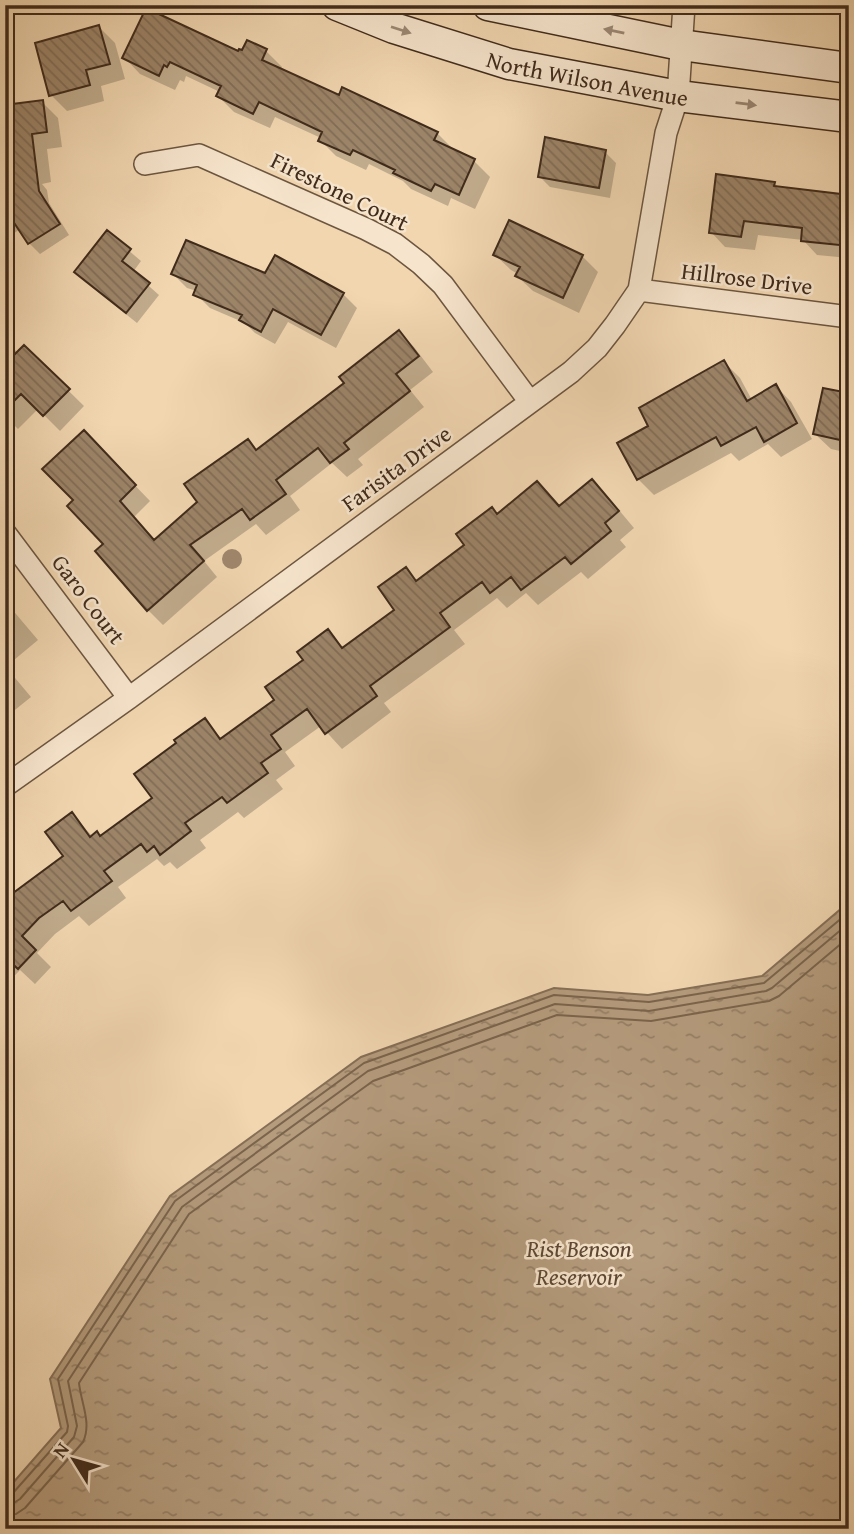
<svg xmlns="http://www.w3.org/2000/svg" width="854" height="1534" viewBox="0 0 854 1534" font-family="'Gentium Book Plus',serif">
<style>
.water{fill:url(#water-ripples);stroke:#866f56;stroke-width:2}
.shadow{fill:#0003}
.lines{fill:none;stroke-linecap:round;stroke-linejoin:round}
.shore{stroke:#7a644c;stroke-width:2}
.building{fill:url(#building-back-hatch);stroke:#402b1b;stroke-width:2}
.street-casing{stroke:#6c5640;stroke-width:24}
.secondary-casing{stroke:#402b1b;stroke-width:33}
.street{stroke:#f6e4cc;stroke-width:21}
.secondary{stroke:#f6e4cc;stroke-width:30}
.tree{fill:#a0876c}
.oneway{fill:#9b8874}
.labels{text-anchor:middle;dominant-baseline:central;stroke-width:5;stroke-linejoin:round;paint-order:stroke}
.street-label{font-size:23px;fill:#402b1b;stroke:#f6e4cc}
.water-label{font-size:24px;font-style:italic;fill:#5d4734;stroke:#f6e4cc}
</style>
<defs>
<pattern id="water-ripples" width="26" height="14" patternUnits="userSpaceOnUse" patternTransform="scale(1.75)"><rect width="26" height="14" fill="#b59c7d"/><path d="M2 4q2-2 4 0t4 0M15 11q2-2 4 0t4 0" fill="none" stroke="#957f66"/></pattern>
<pattern id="building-back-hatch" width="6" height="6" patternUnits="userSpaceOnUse" patternTransform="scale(1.75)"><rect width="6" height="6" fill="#9c8468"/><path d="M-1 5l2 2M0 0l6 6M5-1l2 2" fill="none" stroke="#816c55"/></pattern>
</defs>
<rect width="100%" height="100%" fill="#f1d6b0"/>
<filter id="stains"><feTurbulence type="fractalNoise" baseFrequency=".00286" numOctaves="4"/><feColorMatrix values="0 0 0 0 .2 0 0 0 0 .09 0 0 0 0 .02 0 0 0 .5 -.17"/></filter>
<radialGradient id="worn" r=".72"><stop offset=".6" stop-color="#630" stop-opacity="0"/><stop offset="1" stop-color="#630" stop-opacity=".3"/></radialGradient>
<!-- water -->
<path class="water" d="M 849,902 L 849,1529 L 5,1529 L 5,1492 L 61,1428 L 50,1379 L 170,1196 L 361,1057 L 554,988 L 648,995 L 762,976 Z"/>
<!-- shadow -->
<path class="shadow" d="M 99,27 L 115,43 L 125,79 L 101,86 L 104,101 L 67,111 L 51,95 Z
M 266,51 L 282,67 L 280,70 L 340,98 L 437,133 L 453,149 L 452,151 L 474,161 L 490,177 L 475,209 L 451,198 L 448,206 L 411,189 L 403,181 L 369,164 L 366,170 L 336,156 L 320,140 L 321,138 L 275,117 L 270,128 L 234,112 L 218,96 L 220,92 L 186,76 L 184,82 L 180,80 L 175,90 L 140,74 L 125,58 Z
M 42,102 L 58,118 L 62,147 L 47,149 L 51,182 L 42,184 L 47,190 L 49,203 L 69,235 L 40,254 L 29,243 L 20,229 L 13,234 L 5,225 L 5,188 Z
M 605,152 L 616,163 L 610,198 L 550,187 L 540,177 Z
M 774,183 L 779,188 L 849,196 L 849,258 L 817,255 L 803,240 L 758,235 L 755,250 L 725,247 L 711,232 Z
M 108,233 L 141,261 L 133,272 L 159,295 L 137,323 L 87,283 L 76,272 Z
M 495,255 L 582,256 L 598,272 L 579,313 L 533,291 L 517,276 L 518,274 L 511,270 Z
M 173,274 L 265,275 L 343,294 L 357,308 L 336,348 L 288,322 L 275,344 L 255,333 L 245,323 L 210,308 L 196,294 L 197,291 L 187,288 Z
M 399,332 L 414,347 L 433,372 L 410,390 L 424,407 L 358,459 L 363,465 L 347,477 L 332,463 L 290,496 L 300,510 L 266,535 L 256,524 L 204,561 L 217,577 L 163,625 L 148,610 L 106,544 L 75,500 L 99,448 L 150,501 L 134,517 L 155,542 L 199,503 L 248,441 L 257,451 L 347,383 Z
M 5,343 L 19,353 L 24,347 L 84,406 L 60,431 L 38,409 L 18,429 L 5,416 Z
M 724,362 L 740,378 L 752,400 L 776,386 L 791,402 L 812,439 L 781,457 L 768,444 L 739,461 L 731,453 L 654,495 L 638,479 L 650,427 Z
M 849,395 L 849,453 L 831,449 L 815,434 Z
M 592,481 L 608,497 L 634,528 L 620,540 L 626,547 L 588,579 L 581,572 L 538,605 L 526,593 L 507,608 L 497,598 L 454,630 L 465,644 L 384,703 L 391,712 L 342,749 L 321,726 L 285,752 L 295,766 L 276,780 L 283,789 L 244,818 L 238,812 L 200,840 L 206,848 L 177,869 L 170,862 L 164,866 L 157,859 L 118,887 L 126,898 L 89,926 L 79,916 L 55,934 L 37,953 L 51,967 L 35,984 L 20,970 L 5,986 L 5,899 L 66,857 L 72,814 L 93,837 L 101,838 L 154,798 L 178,743 L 204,720 L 223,740 L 277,700 L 328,632 L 344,648 L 396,610 L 406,569 L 418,582 L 466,545 L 498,516 L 537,483 L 560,508 Z
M 5,601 L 38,640 L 14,660 L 5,651 Z
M 5,666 L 31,697 L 5,718 Z"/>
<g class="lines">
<!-- shore -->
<path class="shore" d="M 5,1496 L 13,1493 L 67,1432 L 68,1426 L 58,1379 L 175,1201 L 364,1063 L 554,995 L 649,1002 L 764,983 L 849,912
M 5,1505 L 12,1504 L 20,1499 L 74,1437 L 77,1426 L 68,1381 L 182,1207 L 368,1071 L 555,1004 L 649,1011 L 766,991 L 772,988 L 849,923
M 5,1515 L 16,1514 L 25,1508 L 83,1442 C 92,1423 81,1403 79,1383 L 189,1214 L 373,1081 L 557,1015 L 651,1021 L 769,1001 L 779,996 L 849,937"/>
</g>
<!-- building -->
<path class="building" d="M 146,8 L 238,51 L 239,49 L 242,50 L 247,40 L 267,49 L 262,60 L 339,95 L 342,87 L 438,132 L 434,140 L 475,159 L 459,195 L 435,184 L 431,191 L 393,173 L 395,170 L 353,150 L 350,155 L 318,141 L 322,132 L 259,102 L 253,114 L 216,96 L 221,86 L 170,62 L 167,67 L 164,65 L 159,76 L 122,58 Z
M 99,25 L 110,64 L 86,70 L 90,85 L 49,96 L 35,43 Z
M 43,100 L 47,132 L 32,134 L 39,191 L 60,224 L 28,244 L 5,209 L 5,105 Z
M 545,137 L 606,150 L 599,188 L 538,177 Z
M 716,174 L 775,182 L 774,186 L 849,195 L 849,246 L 801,241 L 802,228 L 744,221 L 741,237 L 709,233 Z
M 509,220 L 583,255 L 563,298 L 515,276 L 520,267 L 493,255 Z
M 107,230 L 131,249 L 122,261 L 150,283 L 126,313 L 74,272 Z
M 186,240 L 265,273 L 275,255 L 344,293 L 321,335 L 273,309 L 261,332 L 239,320 L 242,315 L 193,295 L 197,285 L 171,274 Z
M 399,330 L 419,356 L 396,374 L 410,391 L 344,443 L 349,449 L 330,463 L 318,448 L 276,480 L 286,494 L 250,520 L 242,509 L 190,545 L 204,561 L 147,611 L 95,551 L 103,544 L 67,506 L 73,500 L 42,469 L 84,430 L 136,485 L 120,501 L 154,540 L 197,502 L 184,484 L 248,439 L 256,450 L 344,383 L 339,377 Z
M 24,345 L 70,389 L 43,416 L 21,394 L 5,410 L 5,364 Z
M 724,360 L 747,401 L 776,384 L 797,423 L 764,442 L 756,427 L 721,446 L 716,437 L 637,480 L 617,443 L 648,426 L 639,408 Z
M 823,388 L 849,393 L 849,442 L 813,434 Z
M 592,479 L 619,511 L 605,523 L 611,531 L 571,564 L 565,557 L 521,590 L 511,577 L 490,593 L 482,582 L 440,613 L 450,627 L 370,686 L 377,696 L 325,734 L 307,709 L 271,735 L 281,749 L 261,763 L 268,773 L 227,803 L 222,797 L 185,823 L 191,831 L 160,855 L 154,846 L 147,852 L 141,844 L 104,871 L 112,881 L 71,911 L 63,901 L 39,918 L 22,936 L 36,950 L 18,969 L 5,957 L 5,899 L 63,856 L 45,832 L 72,812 L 90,837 L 97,831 L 100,836 L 152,798 L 134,774 L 176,743 L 174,740 L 205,718 L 220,739 L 274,700 L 265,687 L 303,660 L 297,652 L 328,629 L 342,648 L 394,610 L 378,587 L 406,567 L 416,581 L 464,545 L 456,534 L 492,507 L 497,514 L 537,481 L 559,506 Z"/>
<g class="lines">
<defs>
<path id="street" d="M 145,164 L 199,155 L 366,229 L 395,244 L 421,264 L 443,285 L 530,402
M 639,290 L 849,317
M 5,533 L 129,698
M 5,786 L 129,698 L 571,372 L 597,348 L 615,325 L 639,290 L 666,133 L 678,96 L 684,5"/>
<g id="secondary">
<path id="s1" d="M 337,5 L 394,28 L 509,64 L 678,96 L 849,117"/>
<path d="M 488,5 L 681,45 L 849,68"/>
</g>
</defs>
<!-- street casing -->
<use href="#street" class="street-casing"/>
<!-- secondary casing -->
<use href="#secondary" class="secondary-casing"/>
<!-- street -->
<use href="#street" class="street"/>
<!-- secondary -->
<use href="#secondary" class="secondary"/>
</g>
<!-- trees -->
<circle class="tree" cx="232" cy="559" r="10"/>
<!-- one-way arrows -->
<defs><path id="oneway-solid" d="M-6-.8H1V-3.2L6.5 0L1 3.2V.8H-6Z" transform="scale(1.75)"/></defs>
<g class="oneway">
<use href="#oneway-solid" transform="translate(401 30) rotate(18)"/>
<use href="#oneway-solid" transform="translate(614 31) rotate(-169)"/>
<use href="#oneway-solid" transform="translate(746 104) rotate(7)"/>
</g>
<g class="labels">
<!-- street labels -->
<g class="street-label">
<text stroke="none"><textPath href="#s1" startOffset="262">North Wilson Avenue</textPath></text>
<text transform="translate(340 191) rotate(26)">Firestone Court</text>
<text transform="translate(747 278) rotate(7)">Hillrose Drive</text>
<text transform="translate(396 468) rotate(-36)">Farisita Drive</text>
<text transform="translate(89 599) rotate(53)">Garo Court</text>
</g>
<!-- water labels -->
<g class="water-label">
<text x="579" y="1248">Rist Benson<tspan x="579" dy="28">Reservoir</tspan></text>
</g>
</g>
<!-- margin -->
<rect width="854" height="1534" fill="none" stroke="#f1d6b0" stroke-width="28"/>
<rect x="7" y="7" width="840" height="1520" fill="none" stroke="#402b1b" stroke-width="3.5"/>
<rect x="14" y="14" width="826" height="1506" fill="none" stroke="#402b1b" stroke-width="2"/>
<!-- north arrow -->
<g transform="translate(74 1460) rotate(307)" stroke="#f6e4cc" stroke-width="5" paint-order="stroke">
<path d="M0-5L12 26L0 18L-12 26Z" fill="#402b1b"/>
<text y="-10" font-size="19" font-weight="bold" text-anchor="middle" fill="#402b1b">N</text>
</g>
<rect width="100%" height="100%" filter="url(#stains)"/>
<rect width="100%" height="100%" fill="url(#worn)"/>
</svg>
